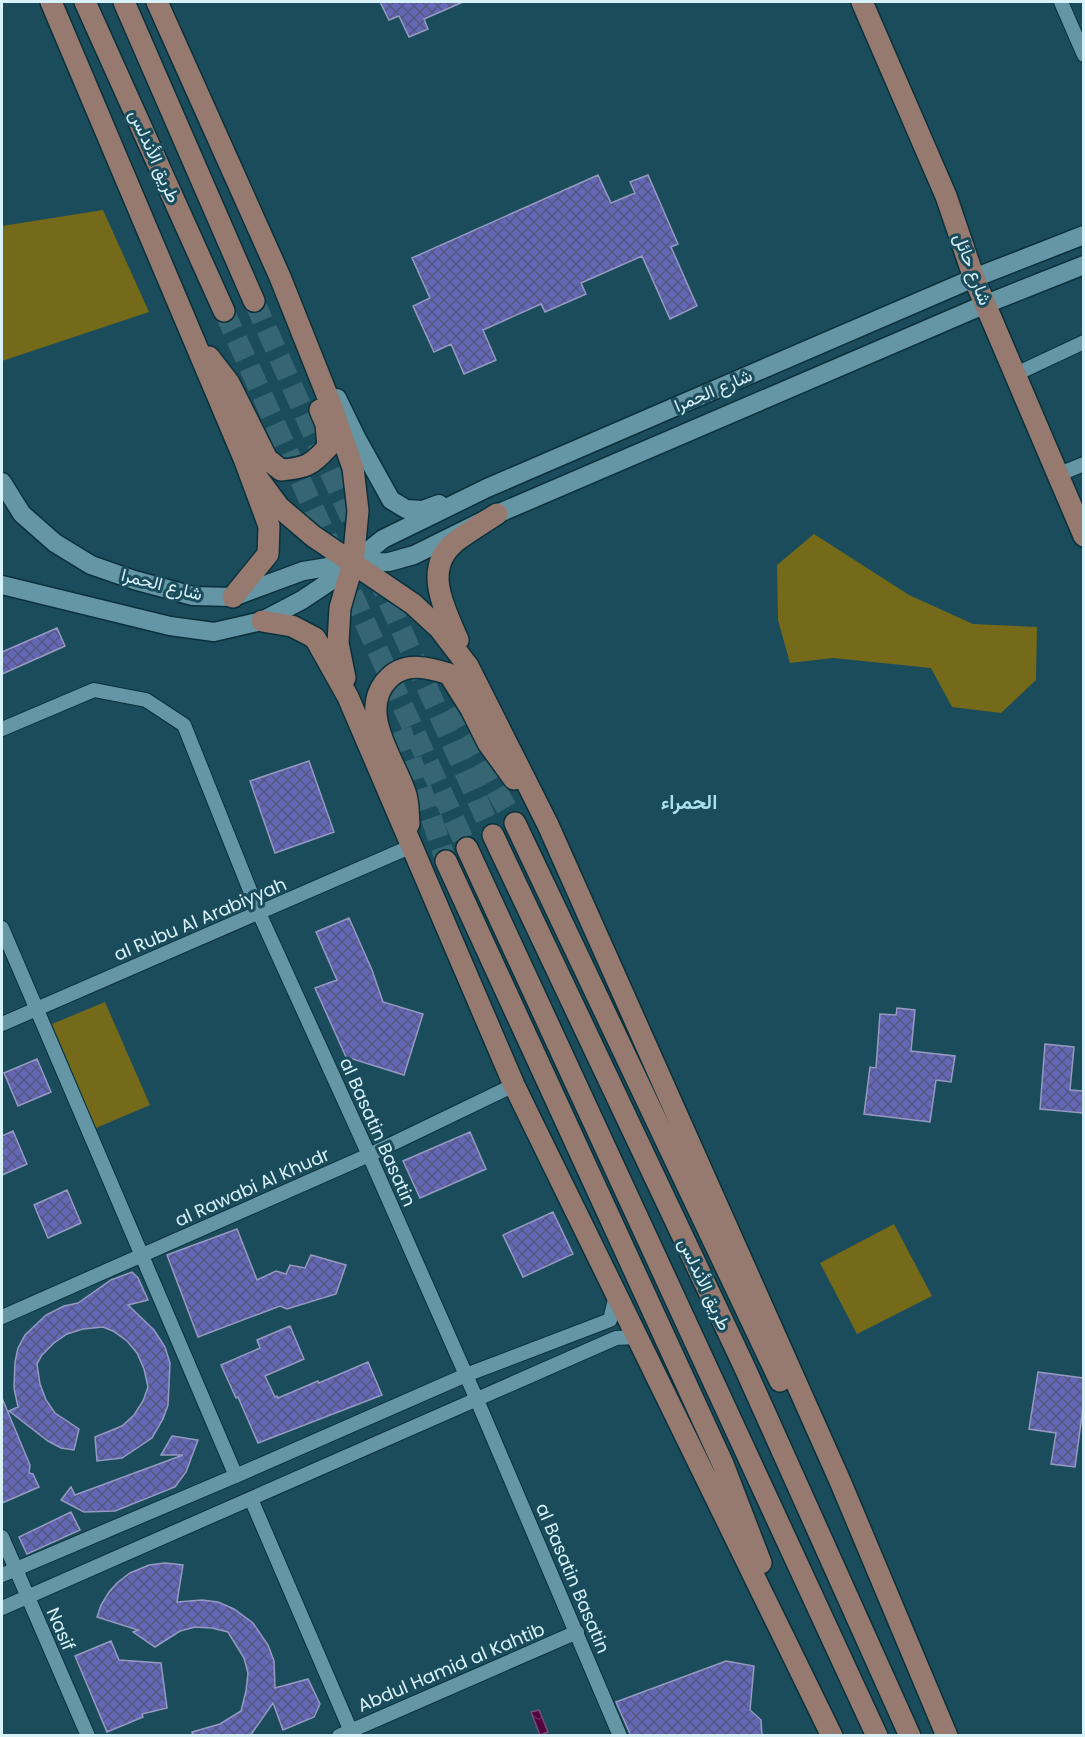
<svg xmlns="http://www.w3.org/2000/svg" width="1085" height="1737" viewBox="0 0 1085 1737" font-family="Poppins,Vazirmatn,sans-serif">
<style>
.green{fill:#75691a}
.water{fill:url(#water-ripples);stroke:#794c78;stroke-width:1.5}
.building{fill:url(#building-cross-hatch);stroke:#969ac1;stroke-width:1.5}
.lines{fill:none;stroke-linecap:round;stroke-linejoin:round}
.primary-tunnel{stroke:#366573;stroke-width:21;stroke-dasharray:21 10;stroke-linecap:butt}
.minor-casing{stroke:#0a313b;stroke-width:16}
.secondary-casing{stroke:#0a313b;stroke-width:21}
.primary-casing{stroke:#0a313b;stroke-width:24}
.minor{stroke:#6596a6;stroke-width:14}
.secondary{stroke:#6596a6;stroke-width:18}
.primary{stroke:#977a6f;stroke-width:21}
.labels{text-anchor:middle;dominant-baseline:central;stroke-width:6;stroke-linejoin:round;paint-order:stroke}
.street-label{font-size:18px;fill:#d8f2fa;stroke:#1a4c5b}
.neighbourhood-label{font-size:20px;font-weight:bold;fill:#abdfef;stroke:#1a4c5b}
</style>
<defs>
<pattern id="water-ripples" width="26" height="14" patternUnits="userSpaceOnUse" patternTransform="scale(1.5)"><rect width="26" height="14" fill="#500540"/><path d="M2 4q2-2 4 0t4 0M15 11q2-2 4 0t4 0" fill="none" stroke="#682a5c"/></pattern>
<pattern id="building-cross-hatch" width="8" height="8" patternUnits="userSpaceOnUse" patternTransform="scale(1.5)"><rect width="8" height="8" fill="#6467b6"/><path d="M0 0l8 8M0 8l8-8" fill="none" stroke="#525880"/></pattern>
</defs>
<rect width="100%" height="100%" fill="#1a4c5b"/>
<!-- green -->
<path class="green" d="M 103,210 L 149,312 L 2,361 L 2,226 Z
M 814,534 L 909,595 L 973,624 L 1037,627 L 1036,680 L 1001,713 L 952,707 L 931,668 L 833,658 L 790,663 L 778,620 L 777,565 Z
M 105,1002 L 150,1105 L 96,1128 L 52,1024 Z
M 894,1224 L 932,1296 L 857,1334 L 820,1263 Z"/>
<!-- water -->
<path class="water" d="M 539,1710 L 548,1732 L 540,1735 L 531,1712 Z"/>
<!-- building -->
<path class="building" d="M 380,2 L 463,2 L 424,19 L 428,29 L 409,37 L 399,16 L 389,20 Z
M 598,175 L 611,203 L 635,193 L 630,182 L 648,175 L 678,244 L 671,247 L 697,306 L 670,319 L 642,256 L 581,283 L 586,294 L 545,312 L 541,304 L 483,330 L 496,360 L 464,374 L 451,344 L 434,352 L 413,306 L 430,298 L 412,258 Z
M 57,628 L 65,646 L 2,674 L 2,652 Z
M 309,761 L 334,832 L 275,853 L 250,781 Z
M 349,918 L 372,970 L 383,1002 L 423,1014 L 404,1075 L 346,1057 L 315,988 L 337,980 L 316,932 Z
M 897,1008 L 915,1010 L 911,1051 L 955,1056 L 951,1082 L 936,1080 L 930,1122 L 864,1114 L 870,1067 L 876,1068 L 880,1014 L 896,1015 Z
M 1045,1044 L 1074,1047 L 1070,1090 L 1083,1091 L 1083,1113 L 1040,1109 Z
M 37,1059 L 51,1092 L 18,1106 L 4,1073 Z
M 13,1131 L 27,1164 L 2,1175 L 2,1136 Z
M 470,1132 L 486,1169 L 420,1198 L 403,1161 Z
M 67,1190 L 81,1223 L 48,1238 L 34,1205 Z
M 553,1212 L 573,1254 L 523,1277 L 503,1235 Z
M 237,1229 L 257,1280 L 276,1271 L 286,1274 L 290,1265 L 305,1268 L 311,1255 L 346,1265 L 336,1294 L 287,1309 L 280,1306 L 198,1337 L 167,1255 Z
M 132,1272 L 138,1278 L 148,1300 L 128,1305 L 154,1330 L 165,1347 L 170,1363 L 168,1405 L 163,1419 L 152,1438 L 122,1458 L 97,1461 L 95,1437 L 122,1426 L 134,1415 L 143,1401 L 148,1387 L 144,1369 L 137,1353 L 127,1341 L 113,1331 L 103,1327 L 83,1329 L 67,1334 L 54,1343 L 42,1355 L 37,1364 L 40,1384 L 46,1400 L 55,1413 L 79,1429 L 74,1450 L 61,1448 L 48,1441 L 9,1411 L 18,1407 L 14,1388 L 15,1362 L 18,1348 L 25,1335 L 46,1315 L 64,1306 L 78,1303 L 111,1280 Z
M 290,1326 L 304,1359 L 265,1376 L 275,1397 L 277,1396 L 278,1398 L 318,1381 L 319,1383 L 368,1362 L 382,1395 L 258,1443 L 238,1397 L 236,1398 L 221,1365 L 260,1348 L 257,1340 Z
M 1038,1372 L 1083,1378 L 1083,1408 L 1075,1467 L 1051,1464 L 1056,1433 L 1029,1429 Z
M 2,1398 L 30,1465 L 29,1473 L 33,1474 L 39,1487 L 2,1503 Z
M 172,1436 L 198,1440 L 186,1472 L 175,1487 L 115,1511 L 84,1512 L 61,1500 L 71,1487 L 75,1495 L 183,1455 L 161,1455 Z
M 71,1512 L 80,1530 L 27,1554 L 19,1537 Z
M 165,1563 L 183,1565 L 177,1602 L 202,1600 L 218,1602 L 234,1609 L 253,1623 L 268,1645 L 274,1661 L 275,1688 L 308,1679 L 320,1704 L 314,1717 L 283,1730 L 273,1703 L 250,1736 L 193,1736 L 192,1732 L 220,1724 L 241,1711 L 246,1691 L 248,1673 L 244,1658 L 228,1632 L 212,1628 L 195,1627 L 180,1631 L 155,1647 L 133,1632 L 138,1630 L 97,1617 L 101,1605 L 109,1592 L 117,1583 L 130,1573 L 149,1565 Z
M 111,1641 L 119,1660 L 161,1663 L 167,1708 L 142,1714 L 143,1717 L 107,1732 L 75,1656 Z
M 726,1661 L 754,1666 L 750,1710 L 761,1720 L 762,1736 L 631,1736 L 616,1702 Z"/>
<g class="lines">
<!-- primary-tunnel -->
<path class="primary-tunnel" d="M 254,301 L 358,534
M 224,311 L 467,848
M 376,573 L 493,835
M 450,709 L 515,823
M 401,730 L 446,861"/>
<defs>
<path id="minor" d="M 1061,2 L 1084,55
M 1016,374 L 1084,342
M 1057,475 L 1084,464
M 2,729 L 94,690 L 146,700 L 184,725 L 259,913 L 369,1155 L 477,1400 L 620,1736
M 2,928 L 236,1476
M 2,1024 L 412,846
M 2,1317 L 369,1155 L 514,1085
M 251,1499 L 353,1736
M 2,1537 L 88,1736
M 2,1575 L 240,1474 L 466,1375 L 610,1320 L 616,1295
M 2,1608 L 616,1338 L 636,1337
M 339,1736 L 577,1632"/>
<path id="secondary" d="M 337,398 L 356,437 L 391,500 L 406,509 L 423,510 L 439,504
M 2,482 L 22,514 L 55,543 L 91,565 L 134,580 L 193,596 L 233,597 L 303,571 L 353,563 L 389,562 L 414,555 L 497,514 L 986,304 L 1084,265
M 2,585 L 170,626 L 214,632 L 262,621 L 302,600 L 332,580 L 383,539 L 487,488 L 974,278 L 1084,235"/>
<path id="primary" d="M 51,2 L 245,461 L 269,526 L 268,554 L 233,597
M 85,2 L 224,311
M 124,2 L 254,301
M 157,2 L 280,277 L 331,405 L 353,468 L 358,511 L 353,563 L 340,608 L 338,643 L 345,678
M 862,2 L 946,196 L 974,278 L 1084,536
M 209,357 L 229,383 L 267,459 L 281,470 C 305,468 311,466 328,447 L 326,424 L 320,410
M 245,461 L 279,507 L 313,536 L 413,604 L 439,628 L 468,666 L 548,825 L 840,1481 L 947,1736
M 262,621 L 292,626 L 315,638 L 348,697 L 514,1085 L 832,1736
M 458,640 C 445,609 422,569 455,542 C 468,532 483,523 497,514
M 515,823 L 780,1381
M 409,824 C 408,814 409,802 405,792 C 394,759 356,710 389,678 C 406,661 430,668 449,674 L 471,709 L 488,743 L 514,779
M 493,835 L 744,1366 L 910,1736
M 467,848 L 877,1736
M 446,861 L 723,1464 L 761,1563"/>
</defs>
<!-- minor casing -->
<use href="#minor" class="minor-casing"/>
<!-- secondary casing -->
<use href="#secondary" class="secondary-casing"/>
<!-- primary casing -->
<use href="#primary" class="primary-casing"/>
<!-- minor -->
<use href="#minor" class="minor"/>
<!-- secondary -->
<use href="#secondary" class="secondary"/>
<!-- primary -->
<use href="#primary" class="primary"/>
</g>
<g class="labels">
<!-- street labels -->
<g class="street-label">
<text transform="translate(155 156) rotate(66)">طريق الأندلس</text>
<text transform="translate(973 269) rotate(69)">شارع حائل</text>
<text transform="translate(713 390) rotate(-23)">شارع الحمرا</text>
<text transform="translate(162 584) rotate(14)">شارع الحمرا</text>
<text transform="translate(200 919) rotate(-23)">al Rubu Al Arabiyyah</text>
<text transform="translate(378 1132) rotate(66)">al Basatin Basatin</text>
<text transform="translate(252 1187) rotate(-24)">al Rawabi Al Khudr</text>
<text transform="translate(705 1284) rotate(65)">طريق الأندلس</text>
<text transform="translate(573 1578) rotate(67)">al Basatin Basatin</text>
<text transform="translate(61 1629) rotate(67)">Nasif</text>
<text transform="translate(451 1667) rotate(-23)">Abdul Hamid al Kahtib</text>
</g>
<!-- neighbourhood labels -->
<g class="neighbourhood-label">
<text x="689" y="802">الحمراء</text>
</g>
</g>
<!-- border -->
<rect width="1085" height="1737" fill="none" stroke="#d8f2fa" stroke-width="6"/>
</svg>
